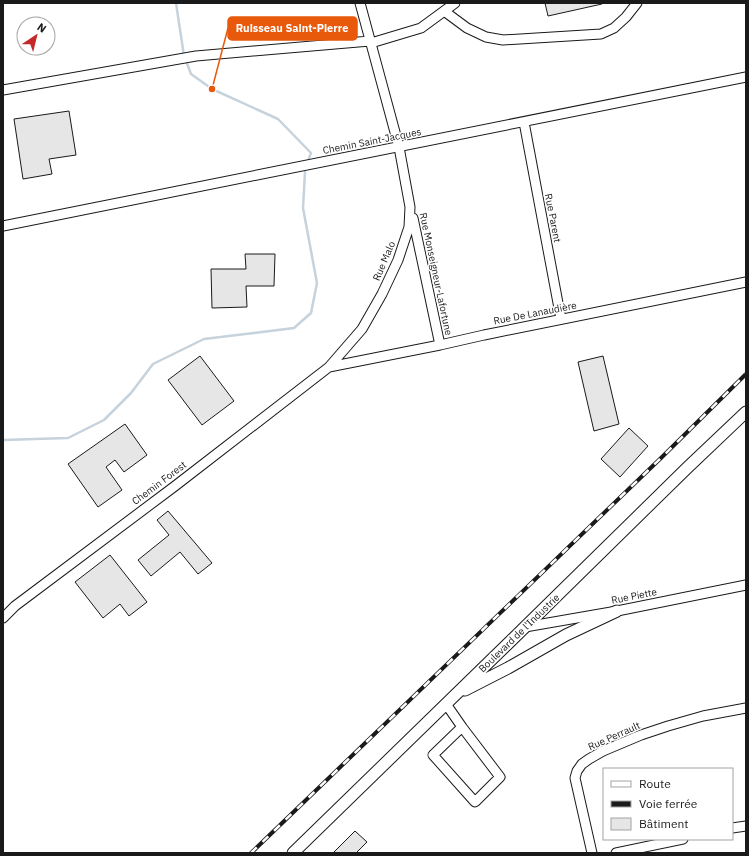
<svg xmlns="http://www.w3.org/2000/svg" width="749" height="856" viewBox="0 0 749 856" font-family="'IBM Plex Sans',sans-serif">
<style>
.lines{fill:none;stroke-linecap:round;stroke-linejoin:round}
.stream{stroke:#c6d2dc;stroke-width:2.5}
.building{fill:#e6e6e6;stroke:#1a1a1a}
.minor-casing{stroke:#1a1a1a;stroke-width:11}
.major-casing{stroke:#1a1a1a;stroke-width:13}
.minor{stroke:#fff;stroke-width:9}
.major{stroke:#fff;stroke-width:11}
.rail-casing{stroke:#1a1a1a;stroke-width:4}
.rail{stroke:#fff;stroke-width:2.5;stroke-dasharray:8;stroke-linecap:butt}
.labels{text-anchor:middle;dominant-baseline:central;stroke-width:3;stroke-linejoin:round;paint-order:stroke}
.street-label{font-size:10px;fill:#1a1a1a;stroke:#fff}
.leader{fill:none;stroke:#e8590c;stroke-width:1.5}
.callout-dot{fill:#e8590c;stroke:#fff;stroke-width:1.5}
.callout{fill:#e8590c;stroke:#e8590c;stroke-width:1.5}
.callout-label{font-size:11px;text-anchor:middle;font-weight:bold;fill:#fff}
</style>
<rect width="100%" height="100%" fill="#fff"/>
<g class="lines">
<!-- stream -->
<path class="stream" d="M 176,3 L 184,56
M 186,61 L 191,74 L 212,89 L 278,119 L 311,153 L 309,158
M 3,440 L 68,438 L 104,420 L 131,393 L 153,364 L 204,339 L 294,328 L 311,313 L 317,283 L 303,208 L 305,172"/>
</g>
<!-- building -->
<path class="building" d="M 545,3 L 602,3 L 602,4 L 548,16 Z
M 69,111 L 76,155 L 49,159 L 52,174 L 23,179 L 14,119 Z
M 245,254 L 275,254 L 274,286 L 246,286 L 247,307 L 212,308 L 211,269 L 246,269 Z
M 200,356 L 234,401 L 202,425 L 168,380 Z
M 603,356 L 619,424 L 594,431 L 578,362 Z
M 125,424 L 147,455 L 124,472 L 115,460 L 106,467 L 122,490 L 98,507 L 68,464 Z
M 629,428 L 648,446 L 620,477 L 601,459 Z
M 168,511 L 212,563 L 198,574 L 180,552 L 151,576 L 138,560 L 169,535 L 157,520 Z
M 110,555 L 147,602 L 129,616 L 120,604 L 103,618 L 75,582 Z
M 355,831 L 367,842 L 356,853 L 333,853 Z"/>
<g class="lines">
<defs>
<path id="minor" d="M 444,11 L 467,28 L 486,37 L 503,40 L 601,34 L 614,28 L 626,17 L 637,3
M 371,43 L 421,28 L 455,3
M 3,90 L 196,56 L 370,41
M 524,122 L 561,319
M 413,218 L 440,345
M 3,226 L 746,77
M 329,367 L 440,345 L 484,335 L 746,282
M 3,618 L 15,606 L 175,486 L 329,367 L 362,329 L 382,294 L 398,260 L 409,227 L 410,207 L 399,147 L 360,3
M 525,627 L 617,611 L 746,585
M 446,704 L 462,727 L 433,755 L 475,802 L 500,777 L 462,727
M 732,828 L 746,826
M 592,853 L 575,778 L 577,771 L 582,764 L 589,759 L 603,751 L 641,735 L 668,726 L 703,716 L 746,708
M 616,853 L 683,839"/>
<path id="major" d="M 465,690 L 508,668 L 566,635 L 617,611
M 293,853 L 525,627 L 687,468 L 746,412"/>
</defs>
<!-- minor casing -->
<use href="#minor" class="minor-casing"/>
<!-- major casing -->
<use href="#major" class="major-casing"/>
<!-- minor -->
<use href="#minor" class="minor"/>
<!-- major -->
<use href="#major" class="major"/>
<defs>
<path id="rail" d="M 251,853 L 661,458 L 746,374"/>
</defs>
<!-- rail casing -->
<use href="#rail" class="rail-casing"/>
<!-- rail -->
<use href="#rail" class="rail"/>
</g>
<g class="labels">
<!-- street labels -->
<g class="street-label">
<text transform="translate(372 141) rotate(-11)">Chemin Saint-Jacques</text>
<text transform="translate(553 218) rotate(79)">Rue Parent</text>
<text transform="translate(384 261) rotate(-67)">Rue Malo</text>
<text transform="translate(436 274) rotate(78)">Rue Monseigneur-Lafortune</text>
<text transform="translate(535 313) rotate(-11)">Rue De Lanaudière</text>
<text transform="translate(159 483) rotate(-37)">Chemin Forest</text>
<text transform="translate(634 596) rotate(-11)">Rue Piette</text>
<text transform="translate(519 633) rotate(-44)">Boulevard de l'Industrie</text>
<text transform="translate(614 736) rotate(-24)">Rue Perrault</text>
</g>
</g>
<!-- callouts -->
<path class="leader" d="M212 89L228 28"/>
<circle class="callout-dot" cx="212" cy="89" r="4"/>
<rect class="callout" x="228" y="17" width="129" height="23" rx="4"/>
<g class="callout-label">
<text x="292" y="32">Ruisseau Saint-Pierre</text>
</g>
<!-- border -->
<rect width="749" height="856" fill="none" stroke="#1a1a1a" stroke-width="8"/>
<!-- legend -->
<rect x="603" y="768" width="130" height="72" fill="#ffffff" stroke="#a3a3a3"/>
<rect x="611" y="781" width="20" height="6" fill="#ffffff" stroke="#a3a3a3"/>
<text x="639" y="788" font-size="12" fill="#1a1a1a">Route</text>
<rect x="611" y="801" width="20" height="6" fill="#1a1a1a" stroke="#a3a3a3"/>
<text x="639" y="808" font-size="12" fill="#1a1a1a">Voie ferrée</text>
<rect x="611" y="818" width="20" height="12" fill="#e6e6e6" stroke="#a3a3a3"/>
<text x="639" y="828" font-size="12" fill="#1a1a1a">Bâtiment</text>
<!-- north arrow -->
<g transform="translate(36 36) rotate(35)"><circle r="19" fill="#ffffff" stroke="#a3a3a3"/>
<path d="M0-3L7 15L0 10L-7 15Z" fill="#c62828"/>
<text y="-6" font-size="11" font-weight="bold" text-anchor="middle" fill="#1a1a1a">N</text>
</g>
</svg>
